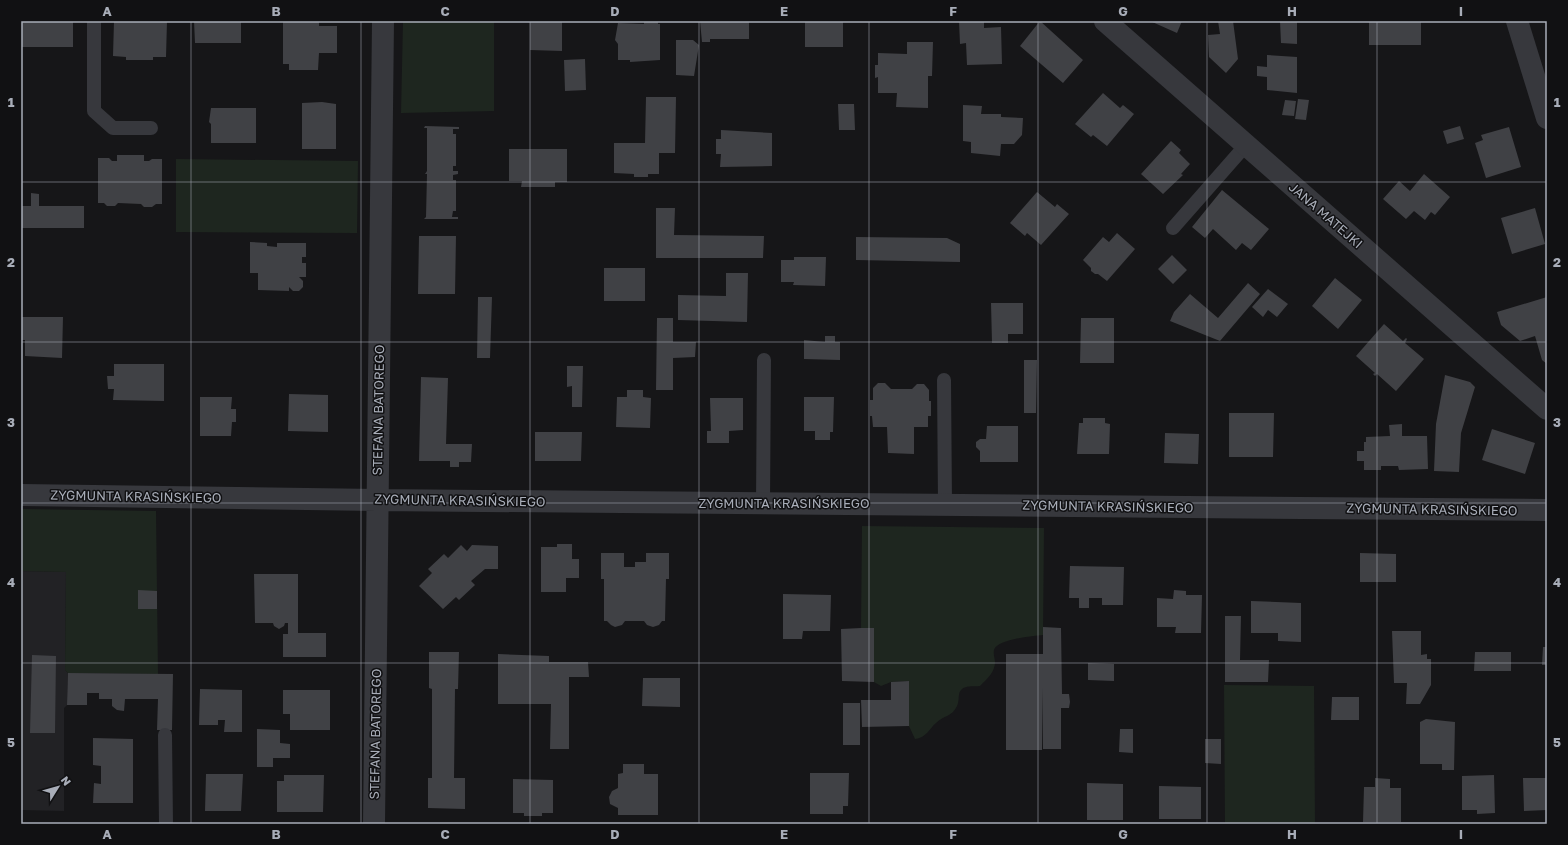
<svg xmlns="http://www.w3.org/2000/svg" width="1568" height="845" viewBox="0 0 1568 845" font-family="'Golos Text',sans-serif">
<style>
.built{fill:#222225}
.green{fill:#1e261f}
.building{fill:#404145}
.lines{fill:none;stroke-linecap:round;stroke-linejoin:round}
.lane{stroke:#37383d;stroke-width:14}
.street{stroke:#37383d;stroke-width:22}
.grid{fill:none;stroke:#a8adb8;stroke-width:1;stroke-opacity:0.55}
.labels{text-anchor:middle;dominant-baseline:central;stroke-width:3;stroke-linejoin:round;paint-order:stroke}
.street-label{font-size:13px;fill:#a8adb8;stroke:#111113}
.neatline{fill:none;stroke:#a8adb8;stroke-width:1.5}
.grid-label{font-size:13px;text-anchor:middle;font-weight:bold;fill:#a8adb8}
</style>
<rect width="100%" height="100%" fill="#161618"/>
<!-- built -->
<path class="built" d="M 21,571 L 66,572 L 65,670 L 68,673 L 67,705 L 64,708 L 64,811 L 21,810 Z"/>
<!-- green -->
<path class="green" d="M 403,21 L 494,21 L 494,111 L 401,113 Z
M 176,159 L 358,161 L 357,233 L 176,232 Z
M 21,509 L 156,511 L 158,674 L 68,673 L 65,670 L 66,572 L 21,571 Z
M 862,526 L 1044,528 L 1043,635 C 1033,636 997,639 994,650 C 993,654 995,659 995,662 C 995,672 987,679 980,686 C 975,687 967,685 962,689 C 957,693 960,700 957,706 C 952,717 944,715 936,723 C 929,729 926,738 915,739 L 909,726 L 909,681 L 891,682 L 881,686 L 874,682 L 874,629 L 861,628 Z
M 1224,685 L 1314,686 L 1315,824 L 1225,824 Z"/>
<!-- building -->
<path class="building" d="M 21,21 L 73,21 L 73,47 L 21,47 Z
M 114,21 L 167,21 L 166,57 L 153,57 L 153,60 L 126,60 L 126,57 L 113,56 Z
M 194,21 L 241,21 L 241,43 L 195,43 Z
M 283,21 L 319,21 L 319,26 L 337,26 L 337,53 L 319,53 L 318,70 L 289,70 L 289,64 L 283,64 Z
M 530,21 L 562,21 L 562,51 L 530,50 Z
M 644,21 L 658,21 L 658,24 L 660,24 L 660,60 L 630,62 L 630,60 L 618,60 L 618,44 L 615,40 L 618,23 L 644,24 Z
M 700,21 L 749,21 L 749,39 L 710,39 L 710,42 L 702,42 Z
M 805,21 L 843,21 L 843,47 L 805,47 Z
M 959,21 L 984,21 L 984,28 L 1001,27 L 1002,64 L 967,65 L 966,43 L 960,44 Z
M 1040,21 L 1083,60 L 1063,83 L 1020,46 Z
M 1150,21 L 1182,21 L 1177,33 Z
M 1218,21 L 1233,21 L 1238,59 L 1226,73 L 1209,57 L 1208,35 L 1220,34 Z
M 1280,21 L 1297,21 L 1297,44 L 1281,43 Z
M 1369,21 L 1421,21 L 1421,45 L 1369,45 Z
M 676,40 L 693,40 L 699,45 L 694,76 L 676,75 Z
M 907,42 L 933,42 L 932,76 L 928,76 L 928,108 L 896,107 L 897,93 L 878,93 L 878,77 L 875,78 L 875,65 L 878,65 L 878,53 L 907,54 Z
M 1267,55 L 1297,57 L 1297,93 L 1267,90 L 1267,77 L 1257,76 L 1257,66 L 1267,67 Z
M 585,59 L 586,90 L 565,91 L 564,60 Z
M 1103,93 L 1120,108 L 1123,105 L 1134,114 L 1107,146 L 1093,135 L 1091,137 L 1075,124 Z
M 646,97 L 676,97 L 675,153 L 659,153 L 659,174 L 648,174 L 648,177 L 634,177 L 634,174 L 614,173 L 614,143 L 645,143 Z
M 1298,99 L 1309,100 L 1306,120 L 1295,119 Z
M 1285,100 L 1296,101 L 1294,116 L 1282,115 Z
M 322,102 L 336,104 L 336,149 L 302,149 L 302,103 Z
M 838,104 L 854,104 L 855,130 L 839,130 Z
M 963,105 L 982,106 L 981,114 L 1001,114 L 1001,117 L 1023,118 L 1022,135 L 1014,144 L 1001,144 L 1000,156 L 971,153 L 971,142 L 963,141 Z
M 211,108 L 256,108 L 256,143 L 211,143 L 211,124 L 209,122 Z
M 425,126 L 459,127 L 459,129 L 453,129 L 453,134 L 456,134 L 456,166 L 453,166 L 453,171 L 458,171 L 458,174 L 453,175 L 453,180 L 456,180 L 456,211 L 453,211 L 452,217 L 458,217 L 458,219 L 424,219 L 426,217 L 427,174 L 425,174 L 427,171 L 427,128 L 424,128 Z
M 1460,126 L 1464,139 L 1447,144 L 1443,131 Z
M 1509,127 L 1521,167 L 1486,178 L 1475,143 L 1483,140 L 1481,135 Z
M 721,130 L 772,133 L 772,166 L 720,167 L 721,154 L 716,154 L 716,139 L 721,139 Z
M 1171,141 L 1181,150 L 1179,153 L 1190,164 L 1181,174 L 1183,175 L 1163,194 L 1141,174 Z
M 509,149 L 567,149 L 567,182 L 555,182 L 555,187 L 521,187 L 522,181 L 509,181 Z
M 117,155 L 144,155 L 144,161 L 149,161 L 152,159 L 162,159 L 162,204 L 156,204 L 152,207 L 144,207 L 141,204 L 118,203 L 115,206 L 107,206 L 104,203 L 98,203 L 98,158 L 109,158 L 112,161 L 117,161 Z
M 1424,174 L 1450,197 L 1435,215 L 1431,212 L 1425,220 L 1414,211 L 1406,219 L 1383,199 L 1399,181 L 1410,191 Z
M 1222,190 L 1269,229 L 1251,250 L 1242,243 L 1236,250 L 1213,229 L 1205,238 L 1192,227 Z
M 1037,192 L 1055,207 L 1057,204 L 1069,214 L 1041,245 L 1027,233 L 1025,236 L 1010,223 Z
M 31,193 L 39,194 L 39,206 L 84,206 L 84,228 L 21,228 L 21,206 L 31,206 Z
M 656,208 L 675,208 L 674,235 L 764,236 L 763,258 L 656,258 Z
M 1535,208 L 1545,244 L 1512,254 L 1501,218 Z
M 1117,233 L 1135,249 L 1107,281 L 1098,274 L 1095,274 L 1091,271 L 1091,268 L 1083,260 L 1103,237 L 1109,242 Z
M 419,236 L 456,236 L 455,294 L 418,294 Z
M 856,237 L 947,238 L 960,244 L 960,262 L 856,260 Z
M 250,242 L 267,243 L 267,246 L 277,247 L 277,243 L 306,243 L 306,257 L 302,257 L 302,263 L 306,263 L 306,277 L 299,277 L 303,281 L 303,287 L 299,291 L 293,291 L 289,287 L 289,291 L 258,290 L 258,273 L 250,273 Z
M 1172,255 L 1187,270 L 1173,284 L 1158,269 Z
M 794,257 L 826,257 L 825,286 L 793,285 L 794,282 L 781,282 L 781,260 L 794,260 Z
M 604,268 L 645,268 L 645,301 L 604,301 Z
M 726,273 L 748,273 L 747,322 L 678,320 L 678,295 L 726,296 Z
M 1335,278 L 1362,300 L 1338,329 L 1312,306 Z
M 1248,283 L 1260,294 L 1220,341 L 1170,321 L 1174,312 L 1190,294 L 1218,318 Z
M 1268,289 L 1288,304 L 1277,317 L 1268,310 L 1263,317 L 1252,307 Z
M 478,297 L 492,297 L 490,358 L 477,358 Z
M 1547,297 L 1547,364 L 1542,360 L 1535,336 L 1520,341 L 1501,325 L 1497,312 Z
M 991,303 L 1023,303 L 1023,334 L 1008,334 L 1008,343 L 992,343 Z
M 21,317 L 63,317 L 62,358 L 25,356 L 25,340 L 21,340 Z
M 657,318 L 673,318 L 673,342 L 696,342 L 695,357 L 673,358 L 673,390 L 656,390 Z
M 1081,318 L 1114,318 L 1114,363 L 1080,363 Z
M 1384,324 L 1403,341 L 1406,338 L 1407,339 L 1405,343 L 1424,359 L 1396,391 L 1377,374 L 1375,376 L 1373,374 L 1375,373 L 1356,356 Z
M 825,336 L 835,336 L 835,342 L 840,342 L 840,360 L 804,359 L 804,340 L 825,342 Z
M 1024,360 L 1037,360 L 1036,413 L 1024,413 Z
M 114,364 L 164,364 L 164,401 L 113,400 L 114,389 L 108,389 L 107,376 L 114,376 Z
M 567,366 L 583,366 L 582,407 L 572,407 L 572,386 L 567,387 Z
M 1445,375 L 1470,382 L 1475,387 L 1461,433 L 1459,472 L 1434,471 L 1436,424 Z
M 421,377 L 448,378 L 446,444 L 472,444 L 471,462 L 459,462 L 459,467 L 450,467 L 450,461 L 419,461 Z
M 878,383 L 885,383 L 891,389 L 912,389 L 917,384 L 924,384 L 929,390 L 929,401 L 931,401 L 931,416 L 928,416 L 928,427 L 914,427 L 914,454 L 888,453 L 887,427 L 873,427 L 872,416 L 870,416 L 870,400 L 873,400 L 873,388 Z
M 627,390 L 643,390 L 643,397 L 651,398 L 650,428 L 616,427 L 617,397 L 627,397 Z
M 289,394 L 328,395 L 328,432 L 288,431 Z
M 200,397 L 232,397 L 231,409 L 236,409 L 236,422 L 232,422 L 231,436 L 200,436 Z
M 804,397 L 834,397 L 833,432 L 830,432 L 830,440 L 815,440 L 815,431 L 804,431 Z
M 710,398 L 743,398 L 743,430 L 729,431 L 729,443 L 707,443 L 707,431 L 711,431 Z
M 1229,413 L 1274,413 L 1273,457 L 1229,457 Z
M 1083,418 L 1105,418 L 1105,423 L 1110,424 L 1109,454 L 1077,454 L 1079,423 L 1083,423 Z
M 1402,424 L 1402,436 L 1427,436 L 1428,469 L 1399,470 L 1398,466 L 1381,466 L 1381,470 L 1364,470 L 1364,461 L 1357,461 L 1357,451 L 1364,451 L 1364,442 L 1366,442 L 1366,437 L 1390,436 L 1389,425 Z
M 987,426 L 1018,426 L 1018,462 L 980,462 L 980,451 L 976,447 L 976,442 L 980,439 L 986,439 Z
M 1492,429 L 1535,443 L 1525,474 L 1482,460 Z
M 535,432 L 582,432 L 581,461 L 535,461 Z
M 1165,433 L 1199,434 L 1198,464 L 1164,463 Z
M 557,544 L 572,544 L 572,559 L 579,559 L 579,578 L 566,578 L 566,592 L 541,592 L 541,547 L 557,547 Z
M 461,545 L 467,551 L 472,545 L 498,546 L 498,569 L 485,569 L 471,581 L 475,585 L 459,600 L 456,597 L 443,609 L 419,586 L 432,573 L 428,569 L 444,554 L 448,558 Z
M 601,553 L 624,553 L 624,567 L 635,567 L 635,562 L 646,562 L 646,553 L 669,553 L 669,579 L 666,579 L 665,621 L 662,621 L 659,625 L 653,627 L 647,625 L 644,621 L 625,621 L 622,625 L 615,627 L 611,625 L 607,621 L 604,621 L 604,579 L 601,579 Z
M 1360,553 L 1396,554 L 1396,582 L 1360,582 Z
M 1070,566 L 1124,567 L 1123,605 L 1102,605 L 1102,598 L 1089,598 L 1089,608 L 1079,608 L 1079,598 L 1069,598 Z
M 254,574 L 298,574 L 298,633 L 326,633 L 326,657 L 283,657 L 283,634 L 288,634 L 288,623 L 285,623 L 284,626 L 279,629 L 274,626 L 273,623 L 255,623 Z
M 138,590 L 157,591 L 157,609 L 138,609 Z
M 1174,590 L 1186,591 L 1186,595 L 1202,595 L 1201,633 L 1175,633 L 1176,627 L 1157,627 L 1157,598 L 1173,599 Z
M 783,594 L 831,595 L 830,631 L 803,631 L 802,639 L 783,639 Z
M 1251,601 L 1301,603 L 1301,642 L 1278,641 L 1278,633 L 1251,633 Z
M 1225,616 L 1241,616 L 1240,660 L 1269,660 L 1268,682 L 1225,682 Z
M 1043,627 L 1061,628 L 1062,694 L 1069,694 L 1070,702 L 1069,708 L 1061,708 L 1061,749 L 1043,749 L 1042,688 L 1042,750 L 1006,750 L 1006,654 L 1043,654 Z
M 861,628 L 874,628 L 874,682 L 842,681 L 841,629 Z
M 1392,631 L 1421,631 L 1421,655 L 1427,654 L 1427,659 L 1431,659 L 1431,685 L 1420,704 L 1406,704 L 1407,683 L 1394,683 Z
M 1543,647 L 1547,647 L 1547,665 L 1542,665 Z
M 429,652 L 459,652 L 458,689 L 455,689 L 454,778 L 465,778 L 465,809 L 428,808 L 428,778 L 432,778 L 432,689 L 429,688 Z
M 1475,652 L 1511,652 L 1511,671 L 1474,671 Z
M 498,654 L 549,656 L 549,662 L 588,662 L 589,677 L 569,677 L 569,749 L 550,749 L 551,704 L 498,704 Z
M 32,655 L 56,656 L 55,733 L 30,733 Z
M 1088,663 L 1114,664 L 1114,681 L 1088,680 Z
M 68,673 L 173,674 L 172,730 L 157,730 L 158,699 L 125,699 L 124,711 L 117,710 L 112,706 L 112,699 L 99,699 L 99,693 L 87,693 L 87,705 L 67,705 Z
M 643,678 L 680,678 L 680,707 L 642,706 Z
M 909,681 L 909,726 L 862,727 L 861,700 L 891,700 L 891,682 Z
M 200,689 L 242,690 L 242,732 L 224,732 L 225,720 L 218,720 L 218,725 L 199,725 Z
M 283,690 L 330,690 L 330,730 L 290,730 L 290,714 L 283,714 Z
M 1332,697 L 1359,697 L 1359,720 L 1331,720 Z
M 843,703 L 860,703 L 860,745 L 843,745 Z
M 1426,719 L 1455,722 L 1454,770 L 1442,770 L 1442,764 L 1420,764 L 1420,722 Z
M 257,729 L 280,730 L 280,743 L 290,744 L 290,758 L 273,758 L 273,767 L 257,767 Z
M 1120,729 L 1133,729 L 1133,753 L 1119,752 Z
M 93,738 L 133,739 L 133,803 L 93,803 L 94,783 L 101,784 L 101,766 L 93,765 Z
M 1205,739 L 1221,739 L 1221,764 L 1205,763 Z
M 623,764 L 644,764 L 644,774 L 658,774 L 658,815 L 618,815 L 618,808 L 610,804 L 609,797 L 612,791 L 618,788 L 618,774 L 623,773 Z
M 810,773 L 849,773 L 848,806 L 843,806 L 843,814 L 810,814 Z
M 206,774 L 243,774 L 241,811 L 205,811 Z
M 284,775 L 324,775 L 323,812 L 277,812 L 277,781 L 284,781 Z
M 1494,775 L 1495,813 L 1477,814 L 1477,810 L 1462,810 L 1462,776 Z
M 1375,778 L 1390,779 L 1390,788 L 1401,788 L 1401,822 L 1363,822 L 1364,787 L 1375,787 Z
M 1523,778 L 1547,778 L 1547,810 L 1524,811 Z
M 513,779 L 553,780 L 553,813 L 542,813 L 542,816 L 524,816 L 524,813 L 513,813 Z
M 1087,783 L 1123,784 L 1123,820 L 1087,820 Z
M 1159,786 L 1201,787 L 1201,819 L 1159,819 Z"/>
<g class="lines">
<!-- lane -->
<path class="lane" d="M 94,21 L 94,111 L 113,128 L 151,128
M 1173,228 L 1246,145
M 944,380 L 945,504
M 763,504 L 764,360
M 165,735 L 166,824"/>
<!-- street -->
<path class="street" d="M 1105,21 L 1547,409
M 1517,21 L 1547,118
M 21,495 L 377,500 L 1547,510
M 374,824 L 383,21"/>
</g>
<!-- grid -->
<path class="grid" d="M 191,21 L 191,824M 361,21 L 361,824M 530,21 L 530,824M 699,21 L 699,824M 869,21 L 869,824M 1038,21 L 1038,824M 1207,21 L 1207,824M 1377,21 L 1377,824M 21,182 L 1547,182M 21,342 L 1547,342M 21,503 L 1547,503M 21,663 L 1547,663"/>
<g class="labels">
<!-- street labels -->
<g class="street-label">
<text transform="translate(1326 215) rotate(41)">JANA MATEJKI</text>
<text transform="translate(378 410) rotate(-89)">STEFANA BATOREGO</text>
<text transform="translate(136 496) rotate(1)">ZYGMUNTA KRASIŃSKIEGO</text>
<text transform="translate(460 500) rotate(1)">ZYGMUNTA KRASIŃSKIEGO</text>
<text x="784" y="503">ZYGMUNTA KRASIŃSKIEGO</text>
<text transform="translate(1108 506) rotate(1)">ZYGMUNTA KRASIŃSKIEGO</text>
<text transform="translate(1432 509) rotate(1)">ZYGMUNTA KRASIŃSKIEGO</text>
<text transform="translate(375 734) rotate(-89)">STEFANA BATOREGO</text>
</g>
</g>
<!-- border -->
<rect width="1568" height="845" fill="none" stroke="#111113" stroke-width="44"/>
<!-- north arrow -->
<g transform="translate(58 787) rotate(53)" stroke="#111113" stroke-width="3" paint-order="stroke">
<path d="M0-3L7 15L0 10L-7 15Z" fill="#a8adb8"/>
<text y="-6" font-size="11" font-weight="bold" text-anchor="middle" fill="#a8adb8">N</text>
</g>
<rect x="22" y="22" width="1524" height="801" class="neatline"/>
<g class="grid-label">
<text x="107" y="16">A</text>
<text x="276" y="16">B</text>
<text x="445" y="16">C</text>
<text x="615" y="16">D</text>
<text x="784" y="16">E</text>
<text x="953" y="16">F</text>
<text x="1123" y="16">G</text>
<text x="1292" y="16">H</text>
<text x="1461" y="16">I</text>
<text x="11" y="107">1</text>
<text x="1557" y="107">1</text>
<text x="11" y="267">2</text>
<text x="1557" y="267">2</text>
<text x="11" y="427">3</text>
<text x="1557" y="427">3</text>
<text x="11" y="587">4</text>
<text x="1557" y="587">4</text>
<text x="11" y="747">5</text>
<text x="1557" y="747">5</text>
<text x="107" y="839">A</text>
<text x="276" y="839">B</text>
<text x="445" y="839">C</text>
<text x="615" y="839">D</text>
<text x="784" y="839">E</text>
<text x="953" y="839">F</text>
<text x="1123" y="839">G</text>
<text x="1292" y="839">H</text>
<text x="1461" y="839">I</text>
</g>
</svg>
